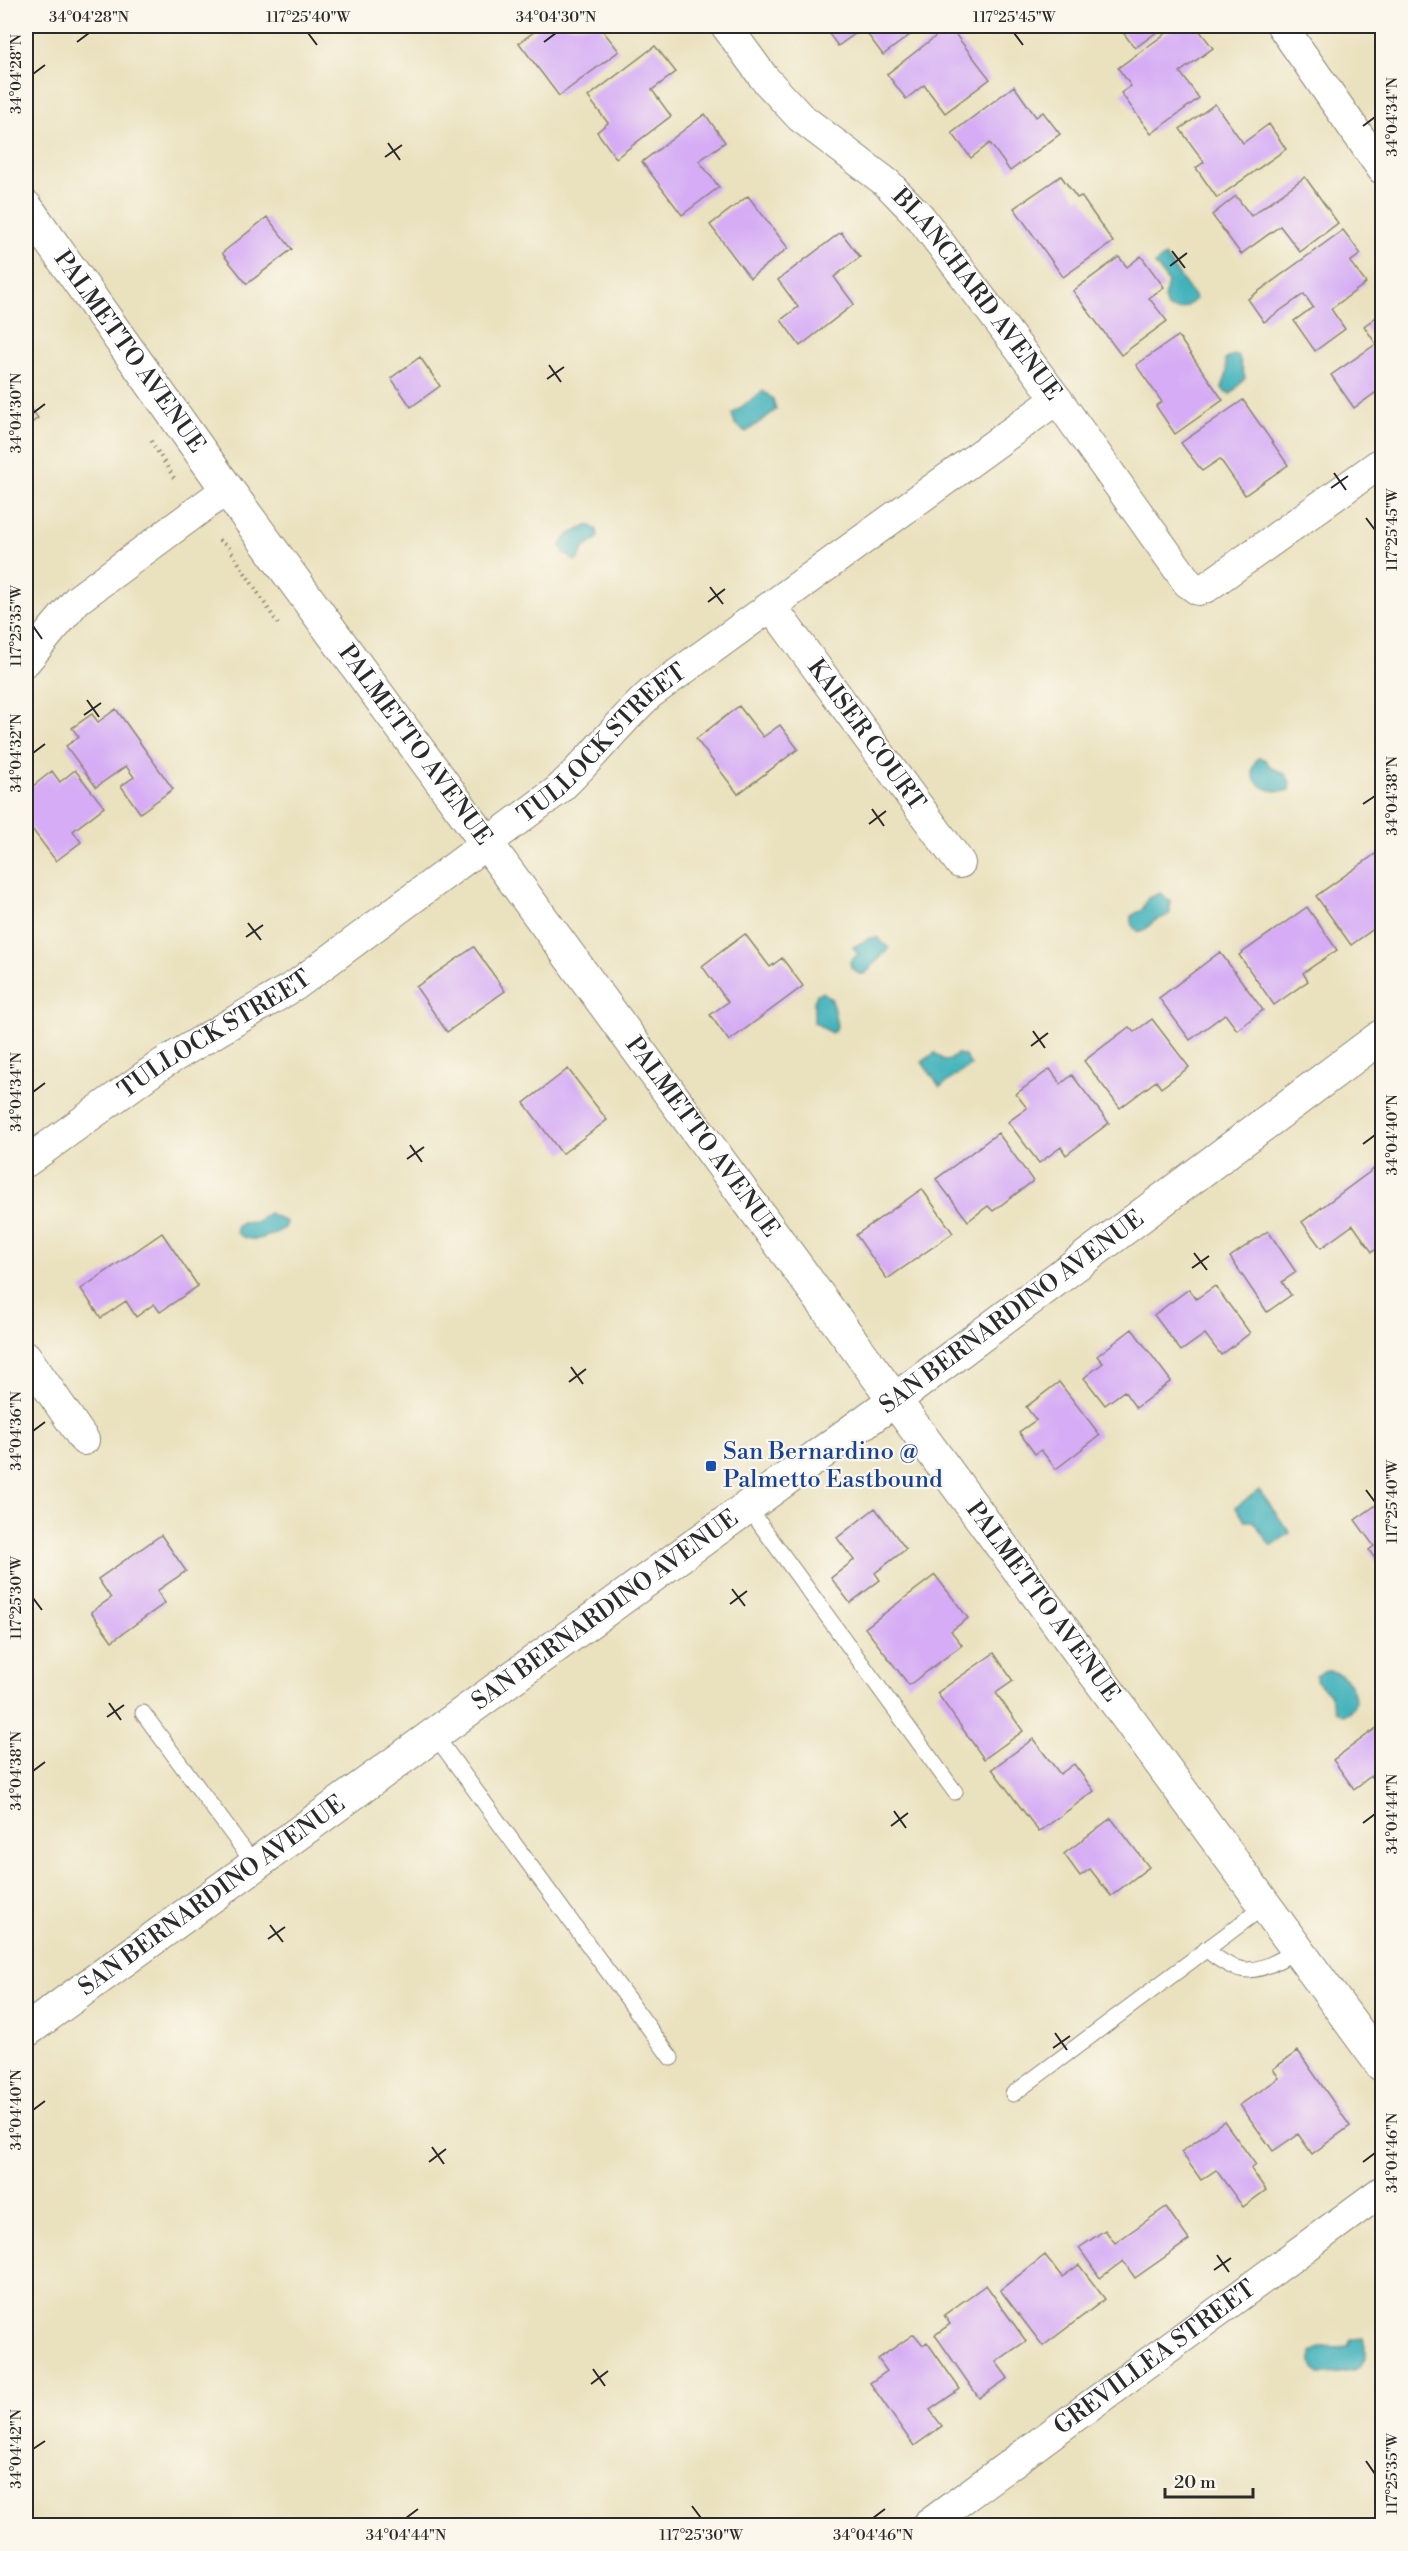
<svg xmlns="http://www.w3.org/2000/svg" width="1408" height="2551" viewBox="0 0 1408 2551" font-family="'Libre Bodoni',serif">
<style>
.water{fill:#42b2bb;stroke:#366e73;stroke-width:1.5}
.building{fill:#d5acf5}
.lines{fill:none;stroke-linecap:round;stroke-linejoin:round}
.lane-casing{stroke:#8a8674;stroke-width:17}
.street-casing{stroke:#8a8674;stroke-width:32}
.secondary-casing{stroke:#8a8674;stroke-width:35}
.path{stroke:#8a8674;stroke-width:4;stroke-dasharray:1.5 4.5;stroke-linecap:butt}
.lane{stroke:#fff;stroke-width:15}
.street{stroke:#fff;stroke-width:30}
.secondary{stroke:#fff;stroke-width:33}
.ticks{fill:none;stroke:#2b2b2b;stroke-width:2}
.transit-dot{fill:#1a4fb4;stroke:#fbf7ec;stroke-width:2}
.labels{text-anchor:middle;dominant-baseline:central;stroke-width:4.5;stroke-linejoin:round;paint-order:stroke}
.street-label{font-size:24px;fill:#2b2b2b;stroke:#fbf7ec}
.transit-label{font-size:24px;fill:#164399;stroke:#fbf7ec;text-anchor:start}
.neatline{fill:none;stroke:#2b2b2b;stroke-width:2}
.ticks-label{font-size:15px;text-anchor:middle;fill:#2b2b2b}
</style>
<rect width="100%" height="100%" fill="#fbf7ec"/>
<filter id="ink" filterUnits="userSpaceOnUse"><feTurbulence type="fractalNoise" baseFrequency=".0167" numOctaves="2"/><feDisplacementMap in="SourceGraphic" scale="12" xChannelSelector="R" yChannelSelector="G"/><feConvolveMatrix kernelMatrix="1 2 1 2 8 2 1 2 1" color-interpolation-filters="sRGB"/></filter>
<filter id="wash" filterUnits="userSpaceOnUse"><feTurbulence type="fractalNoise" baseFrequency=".008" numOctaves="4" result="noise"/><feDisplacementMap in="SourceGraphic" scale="24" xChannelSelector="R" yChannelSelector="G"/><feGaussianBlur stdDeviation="1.35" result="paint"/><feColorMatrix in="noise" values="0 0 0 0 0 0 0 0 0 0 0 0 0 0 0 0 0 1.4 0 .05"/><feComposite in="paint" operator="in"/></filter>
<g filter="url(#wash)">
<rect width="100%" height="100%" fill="#eae1be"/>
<!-- water -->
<path class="water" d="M 1165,256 L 1196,299 C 1186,307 1180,314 1167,307 L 1164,299 L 1168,282 L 1155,264 Z
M 1234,355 L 1239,357 L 1245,378 L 1231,394 L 1226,393 L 1222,388 L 1227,373 L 1225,360 Z
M 763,391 L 773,399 L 776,410 L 746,432 L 735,424 L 732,414 Z
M 589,525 L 597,530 L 598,536 L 595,541 L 583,548 L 579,559 L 575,561 L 564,553 L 561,545 L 568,535 Z
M 1258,758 L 1264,759 L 1272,768 L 1285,774 L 1290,782 L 1289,790 C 1268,796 1241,779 1258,758 Z
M 1160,893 L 1170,901 L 1170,913 C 1165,919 1162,917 1156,920 C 1149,923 1148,930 1140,932 C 1132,928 1130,924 1131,916 L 1142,910 L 1148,898 Z
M 870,938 L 878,938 L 889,948 L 865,974 L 859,974 L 851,967 L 850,961 L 858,954 L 853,947 Z
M 823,992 L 832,1000 L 837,1026 L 835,1031 L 831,1033 L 814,1022 L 814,1002 L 817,994 Z
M 935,1053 L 945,1061 L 950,1060 L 957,1054 L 964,1055 L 971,1065 L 940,1087 L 922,1062 Z
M 269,1213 L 286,1222 L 285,1228 C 270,1236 252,1246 237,1233 L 236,1228 L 241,1223 L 256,1222 Z
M 1259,1490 L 1290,1533 L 1271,1546 L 1253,1521 L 1245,1521 L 1236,1507 Z
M 1326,1671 C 1350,1670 1368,1707 1342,1715 L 1335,1710 L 1330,1695 L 1316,1680 L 1316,1676 Z
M 1351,2339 L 1363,2339 C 1374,2373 1346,2374 1320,2374 L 1312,2362 L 1312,2353 C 1324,2342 1334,2349 1348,2346 Z"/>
<g id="blocks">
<!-- building -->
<path class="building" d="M 542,26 L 599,26 L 619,51 L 559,96 L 519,43 Z
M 823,26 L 922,26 L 883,55 L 863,28 L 838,46 Z
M 949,26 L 990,79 L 945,113 L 924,85 L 906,99 L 887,74 Z
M 1118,26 L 1165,26 L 1135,48 Z
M 1176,26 L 1196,26 L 1213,48 L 1180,72 L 1199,98 L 1151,134 L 1121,93 L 1131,86 L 1118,68 Z
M 655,46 L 676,72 L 652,90 L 671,116 L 616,158 L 597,132 L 608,123 L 588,97 Z
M 1014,86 L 1036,117 L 1043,112 L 1060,134 L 1010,171 L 990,143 L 971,158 L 952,133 Z
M 1215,104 L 1243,143 L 1269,124 L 1286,149 L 1217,198 L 1196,168 L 1204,162 L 1180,129 Z
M 705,114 L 725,142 L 699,161 L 719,187 L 682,215 L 642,162 Z
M 1061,176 L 1077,198 L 1081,196 L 1113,242 L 1063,277 L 1014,208 Z
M 1305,177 L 1338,223 L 1300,252 L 1280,226 L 1241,254 L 1212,215 L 1236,196 L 1251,216 Z
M 748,196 L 788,248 L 750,278 L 710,225 Z
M 267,217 L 292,249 L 247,284 L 222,253 Z
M 1343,230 L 1361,254 L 1350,262 L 1366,283 L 1331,309 L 1345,329 L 1315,351 L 1294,321 L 1313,307 L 1304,294 L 1264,322 L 1248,299 Z
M 841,232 L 860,257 L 834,277 L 854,304 L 800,346 L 781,320 L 798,307 L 778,280 Z
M 1141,256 L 1164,287 L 1149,298 L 1167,321 L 1121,355 L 1073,291 L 1119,257 L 1127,267 Z
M 1382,313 L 1382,388 L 1354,408 L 1331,375 L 1376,344 L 1364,326 Z
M 1178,336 L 1223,400 L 1175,434 L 1156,406 L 1162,402 L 1136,365 Z
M 420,357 L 440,386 L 411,407 L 391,378 Z
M 1243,400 L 1288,465 L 1245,495 L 1220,459 L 1202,471 L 1181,443 Z
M 26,401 L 38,418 L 26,427 Z
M 739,706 L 763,737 L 780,725 L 798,749 L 738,794 L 696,739 Z
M 116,709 L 173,789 L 140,813 L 121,786 L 134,777 L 126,766 L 96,787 L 66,746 L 79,737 L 72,728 L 92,714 L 98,722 Z
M 75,770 L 104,807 L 73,831 L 81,842 L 56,861 L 26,821 L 26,776 L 33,786 L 52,771 L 60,782 Z
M 1381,850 L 1382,923 L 1351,945 L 1316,896 Z
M 1307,907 L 1337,950 L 1303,973 L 1308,981 L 1274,1005 L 1239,955 Z
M 745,934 L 770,967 L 782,958 L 803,986 L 729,1041 L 710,1015 L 728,1002 L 702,966 Z
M 474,947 L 505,991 L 447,1032 L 416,987 Z
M 1220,952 L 1263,1010 L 1237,1030 L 1225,1014 L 1190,1040 L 1159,998 Z
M 1152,1019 L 1189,1067 L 1161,1088 L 1156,1081 L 1120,1108 L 1084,1061 L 1129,1027 L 1134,1032 Z
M 568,1069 L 607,1120 L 562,1154 L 524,1103 Z
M 1050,1069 L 1061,1084 L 1072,1075 L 1109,1123 L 1066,1155 L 1061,1147 L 1039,1163 L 1008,1122 L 1027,1108 L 1016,1094 Z
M 998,1133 L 1033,1181 L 993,1211 L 988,1206 L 968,1221 L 936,1179 Z
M 1382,1163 L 1382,1245 L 1372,1252 L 1353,1225 L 1321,1248 L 1302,1222 Z
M 922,1189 L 953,1233 L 887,1279 L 856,1235 Z
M 1268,1231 L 1296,1272 L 1282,1282 L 1291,1295 L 1267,1312 L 1230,1257 Z
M 162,1233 L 198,1286 L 160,1312 L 154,1304 L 136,1317 L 126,1301 L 101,1318 L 81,1289 Z
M 1215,1286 L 1250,1333 L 1221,1355 L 1205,1334 L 1181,1351 L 1154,1315 L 1189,1289 L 1196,1299 Z
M 1132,1329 L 1171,1381 L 1136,1408 L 1124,1391 L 1105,1405 L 1084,1378 L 1103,1363 L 1097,1356 Z
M 1059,1382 L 1100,1435 L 1056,1469 L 1041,1450 L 1035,1454 L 1019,1432 L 1036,1420 L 1026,1407 Z
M 1382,1501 L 1382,1569 L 1369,1550 L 1374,1546 L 1355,1520 Z
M 875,1508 L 906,1549 L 875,1573 L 880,1580 L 850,1603 L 831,1578 L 854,1560 L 837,1538 Z
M 161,1535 L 186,1571 L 157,1591 L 165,1603 L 112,1641 L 91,1612 L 111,1598 L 98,1579 Z
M 935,1575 L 968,1618 L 951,1631 L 962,1645 L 909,1685 L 865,1628 Z
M 994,1653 L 1013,1681 L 996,1693 L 1023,1731 L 984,1759 L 937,1693 Z
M 1382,1724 L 1382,1777 L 1376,1782 L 1371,1776 L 1354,1789 L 1333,1760 Z
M 1033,1739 L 1060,1774 L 1074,1764 L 1094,1791 L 1039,1832 L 992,1769 Z
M 1111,1818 L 1149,1867 L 1111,1896 L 1090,1869 L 1080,1876 L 1064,1854 Z
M 1298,2051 L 1350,2126 L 1312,2154 L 1298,2134 L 1273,2151 L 1240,2105 L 1279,2078 L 1273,2069 Z
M 1224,2121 L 1256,2165 L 1251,2169 L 1266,2190 L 1243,2207 L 1216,2170 L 1201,2180 L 1181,2152 Z
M 1166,2207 L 1189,2240 L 1135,2278 L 1123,2261 L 1100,2278 L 1079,2248 L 1105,2230 L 1115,2243 Z
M 1045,2255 L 1062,2277 L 1079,2265 L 1105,2299 L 1043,2346 L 1000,2290 Z
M 986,2285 L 1026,2341 L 996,2362 L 1008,2378 L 979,2398 L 935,2335 L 950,2324 L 944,2315 Z
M 914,2334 L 923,2345 L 927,2342 L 960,2389 L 930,2410 L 942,2426 L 914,2446 L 870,2383 L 887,2371 L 878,2359 Z"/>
</g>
</g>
<g filter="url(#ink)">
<use href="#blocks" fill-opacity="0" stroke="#8a8674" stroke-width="1.5"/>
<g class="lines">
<defs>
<path id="lane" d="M 747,1506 L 955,1792
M 143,1713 L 255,1865
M 434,1734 L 671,2058
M 1206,1949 C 1243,1982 1260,1971 1298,1950
M 1013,2094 L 1266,1905"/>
<g id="street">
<path id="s1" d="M 726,26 L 764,78 L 800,117 L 887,183 L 921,218 L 1057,399 L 1188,583 L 1198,590 L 1207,587 L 1382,462"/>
<path d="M 1282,26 L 1382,169"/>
<path id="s2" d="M 772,607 L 960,863"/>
<path d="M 26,661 L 77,600 L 227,489"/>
<path id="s3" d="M 26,1162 L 162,1064 L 296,985 L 557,791 C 591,760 617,724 651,693 L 1057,399"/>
<path d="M 26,1356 L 84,1440"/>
<path id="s4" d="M 926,2526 L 1382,2191"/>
</g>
<g id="secondary">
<path id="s5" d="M 26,207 L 227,489 L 1382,2065"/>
<path id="s6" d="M 26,2031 L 896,1399 L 1382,1036"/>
</g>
</defs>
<!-- lane casing -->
<use href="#lane" class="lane-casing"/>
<!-- street casing -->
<use href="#street" class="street-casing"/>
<!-- secondary casing -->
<use href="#secondary" class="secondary-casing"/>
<!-- path -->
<path class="path" d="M 151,441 L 176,481
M 219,540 L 229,548 L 278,624"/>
<!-- lane -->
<use href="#lane" class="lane"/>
<!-- street -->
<use href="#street" class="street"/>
<!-- secondary -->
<use href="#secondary" class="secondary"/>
</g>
</g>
<!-- ticks -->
<path class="ticks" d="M 308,33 L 317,45M 1014,33 L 1023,45M 77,42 L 89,33M 544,42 L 556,33M 33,74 L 45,65M 1363,126 L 1375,117M 388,143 L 400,160M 385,157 L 402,145M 1172,251 L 1185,268M 1170,266 L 1187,253M 549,365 L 561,382M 547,379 L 564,367M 33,413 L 45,404M 1334,473 L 1346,490M 1331,488 L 1348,476M 1366,518 L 1375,530M 710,587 L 723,604M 708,602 L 725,589M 33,626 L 42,639M 87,700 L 99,717M 84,715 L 101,703M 33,753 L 45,744M 1363,804 L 1375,796M 872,809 L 884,826M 869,824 L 886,811M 248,923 L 261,940M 246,937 L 263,925M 1033,1031 L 1045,1048M 1031,1046 L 1048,1033M 33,1092 L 45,1083M 1363,1144 L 1375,1135M 410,1145 L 422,1162M 407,1159 L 424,1147M 1194,1253 L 1207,1270M 1192,1268 L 1209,1256M 571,1367 L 583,1384M 569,1382 L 586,1369M 33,1431 L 45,1422M 1366,1490 L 1375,1502M 732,1589 L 745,1606M 33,1598 L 42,1610M 730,1604 L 747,1591M 109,1703 L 121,1720M 107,1717 L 124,1705M 33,1771 L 45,1762M 894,1811 L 906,1828M 1363,1823 L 1375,1814M 891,1826 L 908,1813M 270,1925 L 283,1942M 268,1939 L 285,1927M 1055,2033 L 1067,2050M 1053,2048 L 1070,2036M 33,2110 L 45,2101M 432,2147 L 444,2164M 429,2162 L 446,2149M 1363,2162 L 1375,2153M 1217,2255 L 1229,2272M 1214,2270 L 1231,2258M 593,2369 L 605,2386M 591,2384 L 608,2371M 33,2449 L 45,2441M 1366,2461 L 1375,2474M 692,2506 L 701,2518M 406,2518 L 418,2509M 873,2518 L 885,2509"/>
<!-- markers -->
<rect class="transit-dot" x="705" y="1460" width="12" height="12" rx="3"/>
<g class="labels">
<!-- street labels -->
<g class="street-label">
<text stroke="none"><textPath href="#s1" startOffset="370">BLANCHARD AVENUE</textPath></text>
<text stroke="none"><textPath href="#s5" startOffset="178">PALMETTO AVENUE</textPath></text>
<text stroke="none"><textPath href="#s2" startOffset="159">KAISER COURT</textPath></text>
<text stroke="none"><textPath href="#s3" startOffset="714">TULLOCK STREET</textPath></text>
<text stroke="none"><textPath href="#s5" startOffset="664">PALMETTO AVENUE</textPath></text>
<text stroke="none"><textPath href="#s3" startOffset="228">TULLOCK STREET</textPath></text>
<text stroke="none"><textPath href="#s5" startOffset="1150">PALMETTO AVENUE</textPath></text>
<text stroke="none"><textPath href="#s6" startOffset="1220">SAN BERNARDINO AVENUE</textPath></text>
<text stroke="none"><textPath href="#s5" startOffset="1726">PALMETTO AVENUE</textPath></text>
<text stroke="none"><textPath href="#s6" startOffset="716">SAN BERNARDINO AVENUE</textPath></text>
<text stroke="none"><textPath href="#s6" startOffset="230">SAN BERNARDINO AVENUE</textPath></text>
<text stroke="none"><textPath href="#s4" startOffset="284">GREVILLEA STREET</textPath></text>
</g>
<!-- transit labels -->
<g class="transit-label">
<text x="723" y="1452">San Bernardino @<tspan x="723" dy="28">Palmetto Eastbound</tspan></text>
</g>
</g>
<!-- margin -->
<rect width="1408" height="2551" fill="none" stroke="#fbf7ec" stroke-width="66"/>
<!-- scale -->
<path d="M1165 2488v9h88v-9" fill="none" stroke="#2b2b2b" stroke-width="3"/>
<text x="1174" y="2488" font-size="18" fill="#2b2b2b" stroke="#fbf7ec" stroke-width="4.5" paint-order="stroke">20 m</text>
<rect x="33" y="33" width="1342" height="2485" class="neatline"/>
<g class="ticks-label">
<text x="89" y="22">34°04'28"N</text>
<text x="308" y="22">117°25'40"W</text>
<text x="556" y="22">34°04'30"N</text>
<text x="1014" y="22">117°25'45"W</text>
<text transform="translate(16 74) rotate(-90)" y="5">34°04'28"N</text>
<text transform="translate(1392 117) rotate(-90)" y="5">34°04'34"N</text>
<text transform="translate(16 413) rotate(-90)" y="5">34°04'30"N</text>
<text transform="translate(1392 530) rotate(-90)" y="5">117°25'45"W</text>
<text transform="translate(16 626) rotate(-90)" y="5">117°25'35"W</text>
<text transform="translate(16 753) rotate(-90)" y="5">34°04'32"N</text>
<text transform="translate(1392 796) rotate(-90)" y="5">34°04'38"N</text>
<text transform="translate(16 1092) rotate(-90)" y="5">34°04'34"N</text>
<text transform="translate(1392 1135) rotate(-90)" y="5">34°04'40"N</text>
<text transform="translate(16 1431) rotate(-90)" y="5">34°04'36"N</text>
<text transform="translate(1392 1502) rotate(-90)" y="5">117°25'40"W</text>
<text transform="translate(16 1598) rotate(-90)" y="5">117°25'30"W</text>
<text transform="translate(16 1771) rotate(-90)" y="5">34°04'38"N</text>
<text transform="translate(1392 1814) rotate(-90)" y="5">34°04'44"N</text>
<text transform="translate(16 2110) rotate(-90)" y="5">34°04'40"N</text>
<text transform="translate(1392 2153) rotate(-90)" y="5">34°04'46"N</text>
<text transform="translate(16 2449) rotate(-90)" y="5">34°04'42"N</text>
<text transform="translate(1392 2474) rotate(-90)" y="5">117°25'35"W</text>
<text x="406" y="2540">34°04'44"N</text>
<text x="701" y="2540">117°25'30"W</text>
<text x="873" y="2540">34°04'46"N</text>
</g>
</svg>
